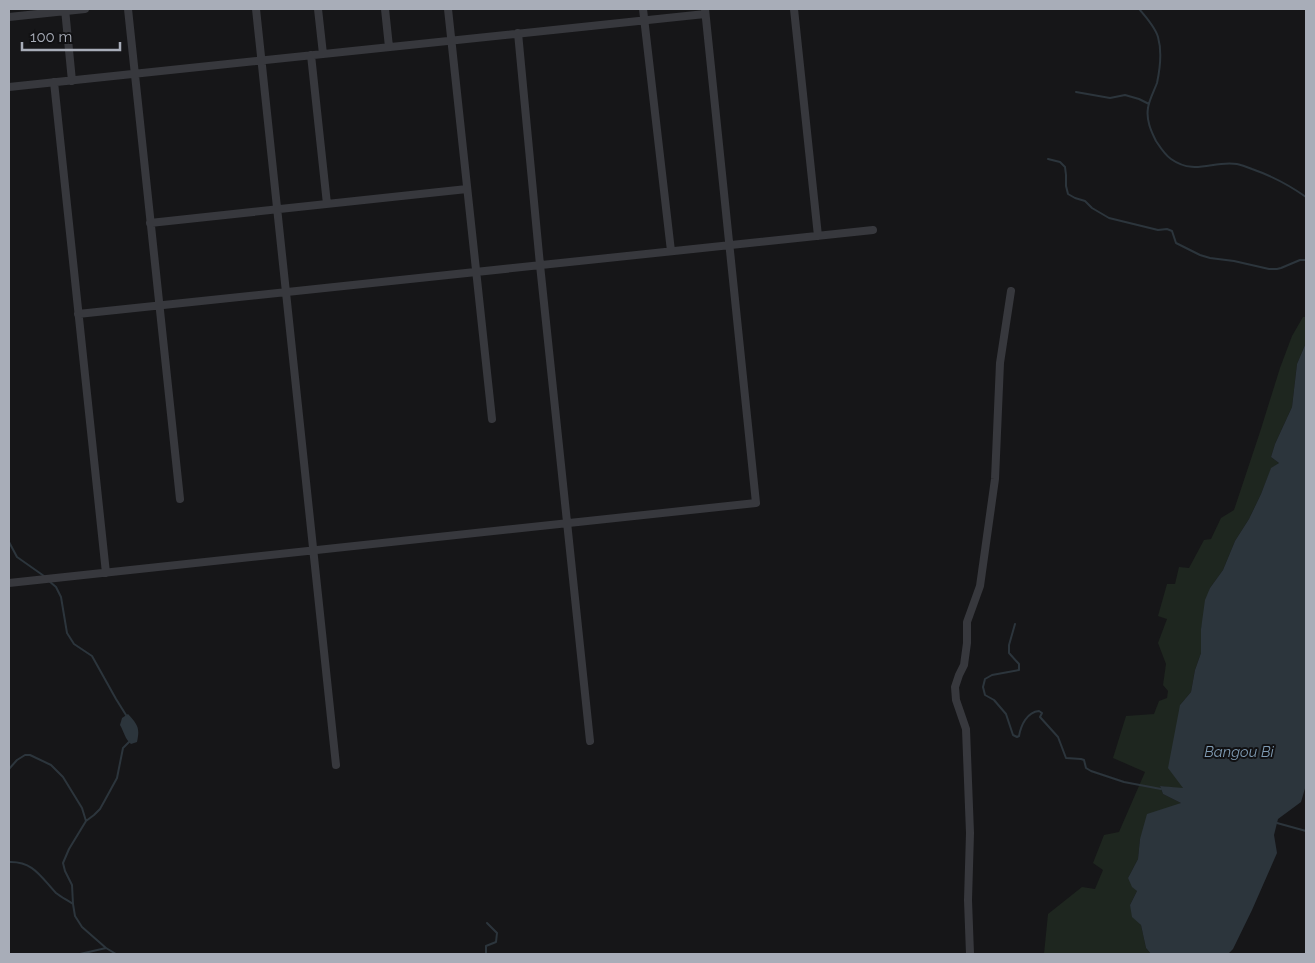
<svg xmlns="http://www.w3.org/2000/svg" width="1315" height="963" viewBox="0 0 1315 963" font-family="Raleway,sans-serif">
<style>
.green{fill:#1e261f}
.water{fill:#2c353c}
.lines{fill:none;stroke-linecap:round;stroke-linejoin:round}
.stream{stroke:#2c353c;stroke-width:2}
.minor{stroke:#37383d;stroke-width:8}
.labels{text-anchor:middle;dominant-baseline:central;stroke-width:4;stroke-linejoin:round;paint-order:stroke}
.water-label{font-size:15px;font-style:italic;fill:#7f9bb3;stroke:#111113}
</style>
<rect width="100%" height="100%" fill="#161618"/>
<!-- green -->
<path class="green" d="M 1303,317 L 1306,317 L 1305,345 L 1297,364 L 1292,407 L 1275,444 L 1271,457 L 1279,463 L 1271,469 L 1261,494 L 1249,519 L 1235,541 L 1223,570 L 1210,588 L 1201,629 L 1201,653 L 1195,670 L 1191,692 L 1180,705 L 1184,789 L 1160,786 L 1163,794 L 1181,803 L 1140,839 L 1138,859 L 1128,878 L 1137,891 L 1130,905 L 1141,925 L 1146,948 L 1151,954 L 1044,954 L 1048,914 L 1082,887 L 1095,889 L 1103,870 L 1093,863 L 1104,835 L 1119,832 L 1145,772 L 1113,758 L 1126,716 L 1154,714 L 1159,701 L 1167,698 L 1168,691 L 1163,685 L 1166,664 L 1158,643 L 1167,619 L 1158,616 L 1167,584 L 1175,584 L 1179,567 L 1189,568 L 1204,540 L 1211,539 L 1221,518 L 1234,510 L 1260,432 L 1280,368 L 1292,336 Z"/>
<!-- water -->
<path class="water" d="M 1306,331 L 1306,785 L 1301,802 L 1278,819 L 1274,835 L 1277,853 L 1252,910 L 1233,949 L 1228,954 L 1151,954 L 1146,948 L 1141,925 L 1132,917 L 1130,905 L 1137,891 L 1132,887 L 1128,878 L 1138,859 L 1140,839 L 1147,814 L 1181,803 L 1163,794 L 1160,786 L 1183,788 L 1168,768 L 1180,705 L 1191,692 L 1195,670 L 1201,653 L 1201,629 L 1205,600 L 1210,588 L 1223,570 L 1235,541 L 1249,519 L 1261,494 L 1271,468 L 1279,463 L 1271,457 L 1275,444 L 1292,407 L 1297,364 L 1305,345 Z
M 128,714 C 138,725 140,728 137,742 L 131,744 C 125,739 124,732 120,725 L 122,718 Z"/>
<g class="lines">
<!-- stream -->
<path class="stream" d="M 1139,9 C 1146,17 1155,27 1158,37 C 1162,51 1160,69 1157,83 C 1154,91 1149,100 1148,108 C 1146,120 1151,131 1156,141 C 1160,147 1165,155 1171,159 C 1195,176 1213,160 1237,164 C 1242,165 1247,167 1252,169 C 1272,176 1289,185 1306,197
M 1076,92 L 1110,98 L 1125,95 L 1139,99 L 1149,104
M 1048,159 L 1060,162 L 1065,167 L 1066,175 L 1066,186 L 1068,194 L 1075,198 L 1085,201 L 1092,208 L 1109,218 L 1158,230 L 1167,229 L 1172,231 L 1176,243 L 1200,255 L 1210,258 L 1234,261 L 1269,269 L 1277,269 L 1281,268 L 1300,260 L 1306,260
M 9,542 L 17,557 L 44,576
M 49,581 L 56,587 L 61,597 L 67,633 L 74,644 L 92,656 L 116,699 L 126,715
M 1015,624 L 1009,645 L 1009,653 L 1019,664 L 1019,670 L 992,675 L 985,679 L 983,687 L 985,695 L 994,700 L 1006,714 L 1013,735 L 1017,737 L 1019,736 C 1021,725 1027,712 1039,711 L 1042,713 L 1040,717 L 1058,737 L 1066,758 L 1081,759 L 1084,760 L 1086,768 L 1091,771 L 1124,782 L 1161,789
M 9,769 L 17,760 L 25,755 L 30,755 L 51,765 L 63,777 L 82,808 L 86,821
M 1277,823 L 1306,831
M 9,862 C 33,861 41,877 56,893 C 61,897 67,900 73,904
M 80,954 L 106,948
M 116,954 L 106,948 L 82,927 L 75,916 L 73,904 L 72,885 L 65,871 L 63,863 L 69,849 L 86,821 L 94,815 L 100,809 L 105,800 L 117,778 L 123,748 L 130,741
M 485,954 L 486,953 L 486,946 L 496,942 L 497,933 L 487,923"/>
<!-- minor -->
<path class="minor" d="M 65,9 L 72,81
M 128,9 L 180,499
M 256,9 L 336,765
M 318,9 L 323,54
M 385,9 L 389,47
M 448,9 L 492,419
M 643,9 L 671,251
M 794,9 L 818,236
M 9,17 L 85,9
M 518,33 L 540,265 L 590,741
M 311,55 L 327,204
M 54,82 L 106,573
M 9,87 L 705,14
M 150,223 L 467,189
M 78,314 L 873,230
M 9,583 L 756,503 L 705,9
M 970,954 L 968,900 L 970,833 L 966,729 L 956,700 L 955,687 L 959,675 L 964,665 L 967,643 L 967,622 L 980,586 L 995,479 L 1000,363 L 1011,291"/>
</g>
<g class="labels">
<!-- water labels -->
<g class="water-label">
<text x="1239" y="752">Bangou Bi</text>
</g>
</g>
<!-- border -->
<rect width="1315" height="963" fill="none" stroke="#a8adb8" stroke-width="20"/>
<!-- scale -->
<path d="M22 42v8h98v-8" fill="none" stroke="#a8adb8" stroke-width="2.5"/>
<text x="30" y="42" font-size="15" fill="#a8adb8" stroke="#111113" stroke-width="4" paint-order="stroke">100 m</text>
</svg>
